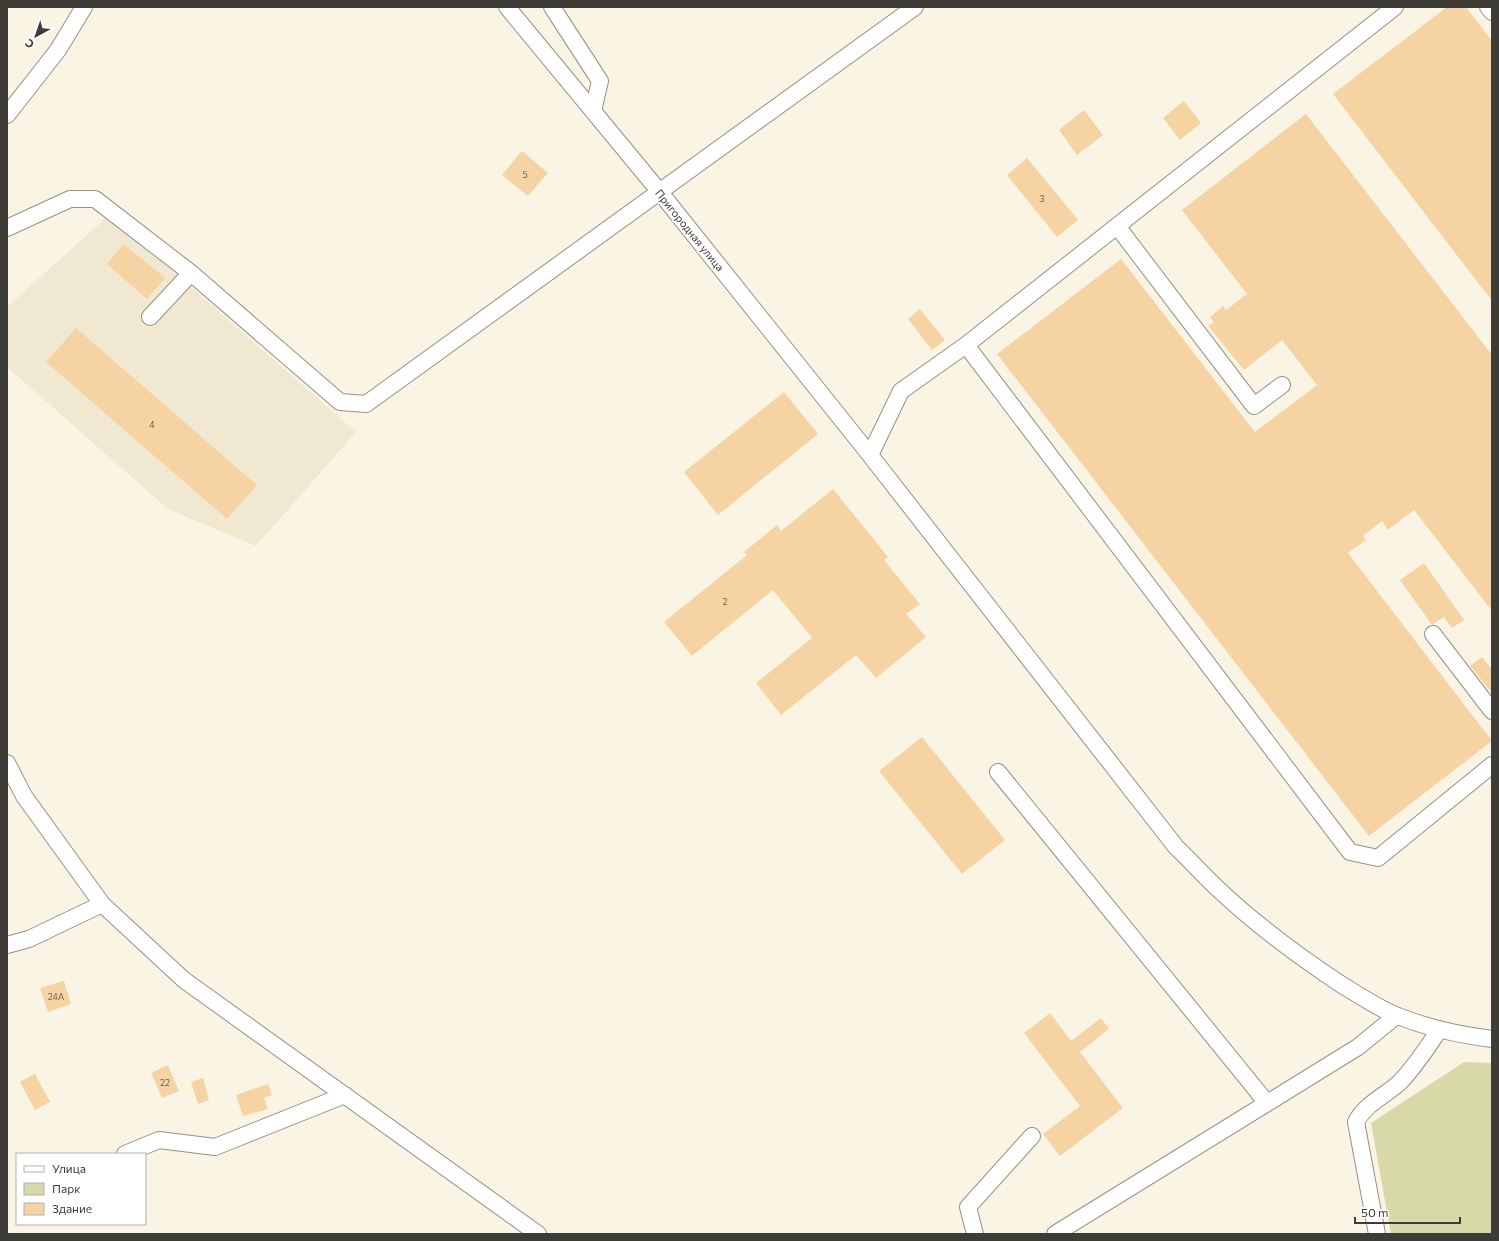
<svg xmlns="http://www.w3.org/2000/svg" width="1499" height="1241" viewBox="0 0 1499 1241" font-family="Commissioner,sans-serif">
<style>
.built{fill:#f1e8d2}
.green{fill:#d7daa8}
.building{fill:#f6d3a3}
.lines{fill:none;stroke-linecap:round;stroke-linejoin:round}
.minor-casing{stroke:#979183;stroke-width:18}
.minor{stroke:#fff;stroke-width:16}
.labels{text-anchor:middle;dominant-baseline:central;stroke-width:3;stroke-linejoin:round;paint-order:stroke}
.number-label{font-size:9px;fill:#6c6251}
.street-label{font-size:11px;fill:#3e3c36;stroke:#fff}
</style>
<rect width="100%" height="100%" fill="#faf4e5"/>
<!-- built -->
<path class="built" d="M 109,215 L 356,432 L 256,546 L 168,509 L 7,367 L 7,307 Z"/>
<!-- green -->
<path class="green" d="M 1464,1062 L 1492,1063 L 1492,1234 L 1391,1234 L 1371,1123 Z"/>
<!-- building -->
<path class="building" d="M 1447,7 L 1466,7 L 1492,41 L 1492,301 L 1333,94 Z
M 1184,101 L 1201,123 L 1180,140 L 1163,118 Z
M 1084,110 L 1103,135 L 1077,155 L 1059,130 Z
M 1306,114 L 1492,355 L 1492,611 L 1414,510 L 1388,530 L 1382,521 L 1363,536 L 1366,540 L 1348,553 L 1492,741 L 1369,836 L 997,354 L 1121,259 L 1255,432 L 1317,385 L 1282,340 L 1244,370 L 1208,326 L 1214,322 L 1210,317 L 1223,306 L 1226,310 L 1247,294 L 1182,210 Z
M 522,151 L 548,173 L 528,196 L 502,175 Z
M 1027,158 L 1078,220 L 1057,237 L 1007,175 Z
M 124,244 L 165,278 L 147,299 L 107,264 Z
M 920,309 L 945,340 L 932,350 L 908,319 Z
M 76,328 L 257,485 L 227,519 L 46,362 Z
M 784,392 L 818,434 L 718,515 L 684,472 Z
M 833,489 L 888,557 L 884,560 L 920,604 L 906,614 L 926,637 L 876,678 L 856,655 L 781,715 L 756,683 L 812,638 L 773,590 L 692,656 L 664,622 L 747,555 L 744,552 L 777,525 L 781,531 Z
M 1424,563 L 1464,620 L 1452,628 L 1444,617 L 1432,625 L 1400,580 Z
M 1482,657 L 1492,670 L 1492,693 L 1470,666 Z
M 922,737 L 1005,840 L 962,874 L 879,771 Z
M 64,981 L 71,1004 L 48,1012 L 40,988 Z
M 1050,1013 L 1071,1041 L 1101,1018 L 1109,1029 L 1080,1052 L 1123,1108 L 1060,1156 L 1043,1134 L 1080,1106 L 1024,1033 Z
M 168,1065 L 179,1091 L 162,1098 L 151,1073 Z
M 35,1074 L 50,1102 L 35,1110 L 20,1082 Z
M 203,1078 L 209,1100 L 198,1104 L 191,1082 Z
M 268,1084 L 272,1095 L 264,1098 L 268,1109 L 243,1116 L 236,1095 Z"/>
<g class="lines">
<defs>
<path id="minor" d="M 507,7 L 659,191 L 870,455 L 1176,847 C 1190,860 1203,875 1217,888 C 1255,924 1298,956 1342,985 C 1359,995 1379,1009 1398,1016 C 1428,1028 1460,1035 1492,1039
M 552,7 L 600,81 L 593,111
M 1488,7 L 1492,12
M 7,115 L 58,50 L 84,7
M 1117,226 L 1254,406 L 1282,385
M 7,228 L 70,199 L 95,199 L 191,273
M 150,317 L 191,273 L 340,402 L 366,404 L 915,7
M 966,345 L 1350,852 L 1378,858 L 1492,765
M 870,455 L 901,391 L 966,345 L 1395,7
M 1433,634 L 1492,711
M 7,763 L 24,796 L 102,904 L 184,980 L 538,1234
M 998,772 L 1267,1103
M 7,945 L 29,939 L 102,904
M 125,1154 L 159,1140 L 215,1147 L 345,1095
M 975,1234 L 968,1207 L 1032,1136
M 1055,1234 L 1358,1047 L 1396,1016
M 1377,1234 L 1356,1122 C 1365,1104 1385,1096 1399,1083 C 1415,1067 1427,1048 1439,1030"/>
</defs>
<!-- minor casing -->
<use href="#minor" class="minor-casing"/>
<!-- minor -->
<use href="#minor" class="minor"/>
</g>
<g class="labels">
<!-- number labels -->
<g class="number-label">
<text x="525" y="174">5</text>
<text x="1042" y="198">3</text>
<text x="152" y="424">4</text>
<text x="725" y="601">2</text>
<text x="56" y="996">24А</text>
<text x="165" y="1082">22</text>
</g>
<!-- street labels -->
<g class="street-label">
<text transform="translate(690 230) rotate(51)">Пригородная улица</text>
</g>
</g>
<!-- border -->
<rect width="1499" height="1241" fill="none" stroke="#3e3c36" stroke-width="16"/>
<!-- legend -->
<rect x="16" y="1153" width="130" height="72" fill="#ffffff" stroke="#b2b1af"/>
<rect x="24" y="1166" width="20" height="6" fill="#ffffff" stroke="#b2b1af"/>
<text x="52" y="1173" font-size="12" fill="#3e3c36">Улица</text>
<rect x="24" y="1183" width="20" height="12" fill="#d7daa8" stroke="#b2b1af"/>
<text x="52" y="1193" font-size="12" fill="#3e3c36">Парк</text>
<rect x="24" y="1203" width="20" height="12" fill="#f6d3a3" stroke="#b2b1af"/>
<text x="52" y="1213" font-size="12" fill="#3e3c36">Здание</text>
<!-- north arrow -->
<g transform="translate(36 36) rotate(220)" stroke="#ffffff" stroke-width="3" paint-order="stroke">
<path d="M0-3L7 15L0 10L-7 15Z" fill="#3e3c36"/>
<text y="-6" font-size="11" font-weight="bold" text-anchor="middle" fill="#3e3c36">С</text>
</g>
<!-- scale -->
<path d="M1355 1217v6h105v-6" fill="none" stroke="#3e3c36" stroke-width="2"/>
<text x="1361" y="1217" font-size="12" fill="#3e3c36" stroke="#ffffff" stroke-width="3" paint-order="stroke">50 m</text>
</svg>
